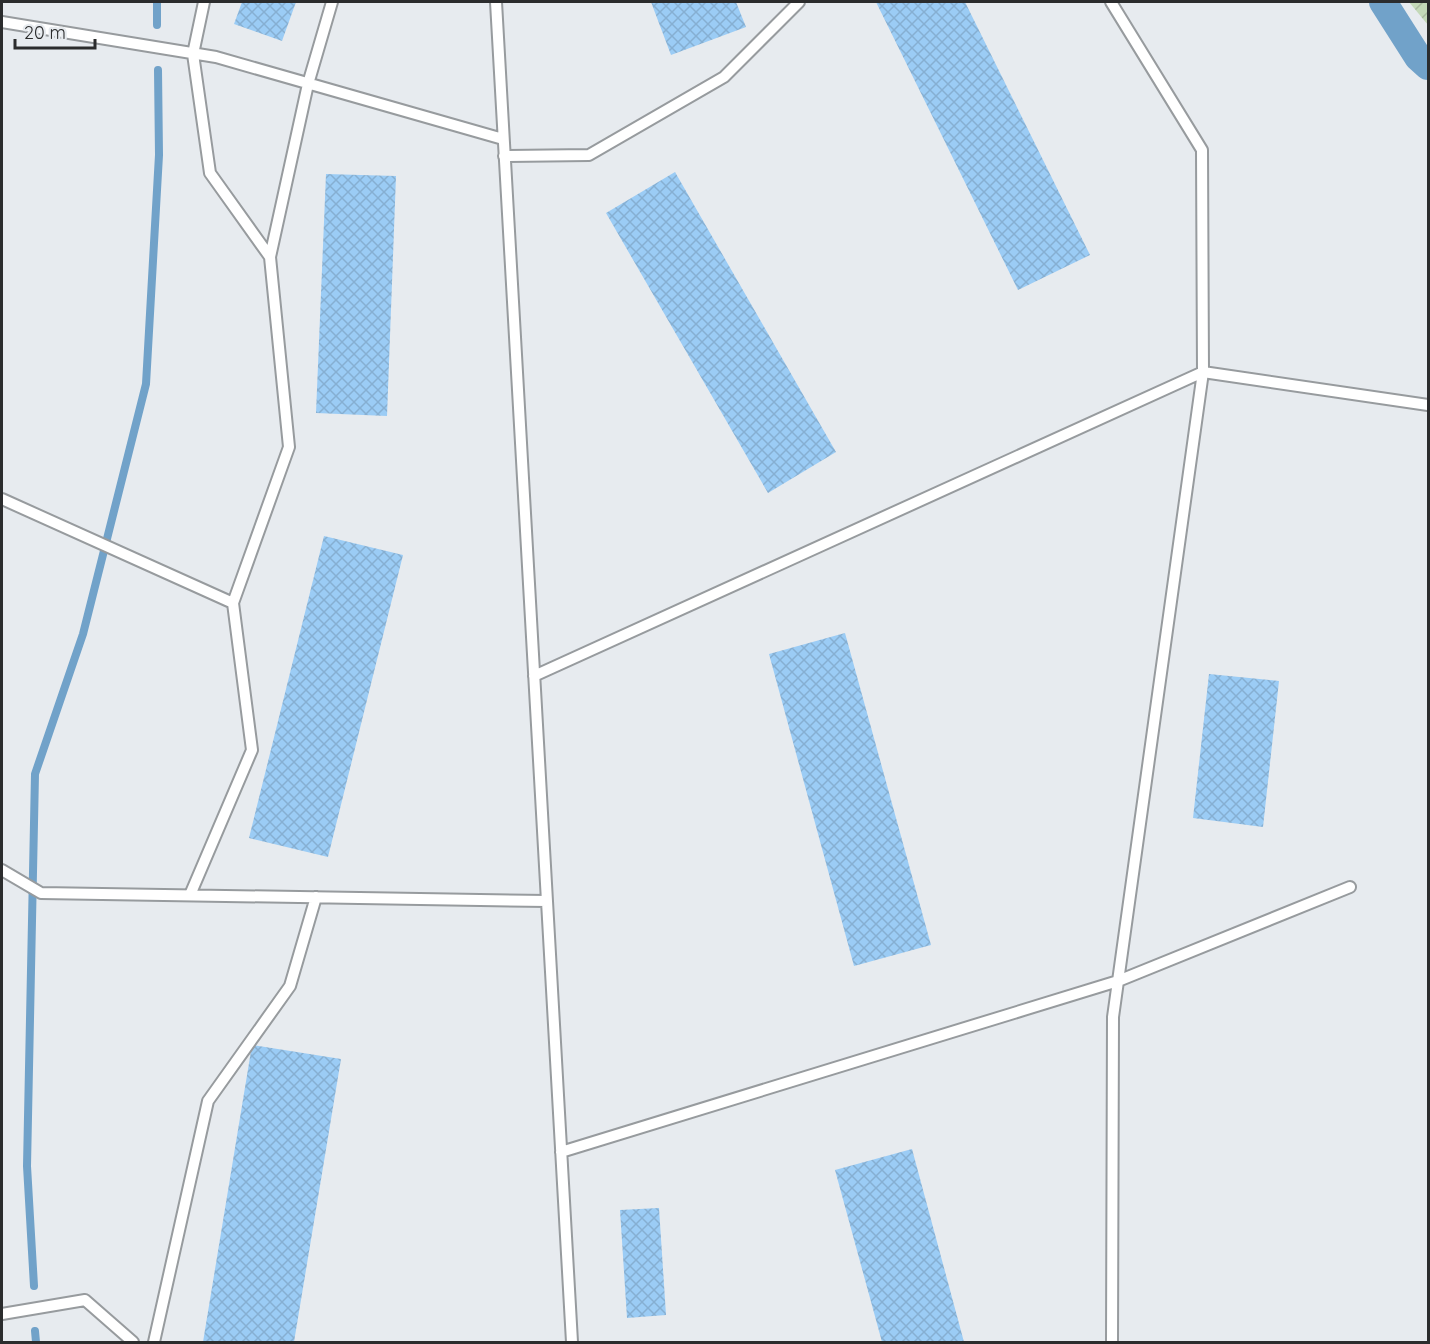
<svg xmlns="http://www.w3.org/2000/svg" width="1430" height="1344" viewBox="0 0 1430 1344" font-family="Quicksand,sans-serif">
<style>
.garden{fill:url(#garden-furrows)}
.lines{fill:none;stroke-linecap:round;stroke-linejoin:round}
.stream{stroke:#71a2c9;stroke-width:8}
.canal{stroke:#71a2c9;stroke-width:28}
.building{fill:url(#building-cross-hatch)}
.service-casing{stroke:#979b9e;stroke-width:14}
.service{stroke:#fff;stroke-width:10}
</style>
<defs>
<pattern id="garden-furrows" width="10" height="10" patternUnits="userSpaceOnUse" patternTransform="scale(1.5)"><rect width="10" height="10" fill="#c4d9b9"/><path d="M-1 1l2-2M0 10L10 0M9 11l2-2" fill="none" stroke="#a9ba9f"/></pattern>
<pattern id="building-cross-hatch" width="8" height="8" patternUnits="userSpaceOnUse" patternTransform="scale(1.5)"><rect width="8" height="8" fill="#9bccf5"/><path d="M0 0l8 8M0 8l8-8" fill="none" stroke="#86afd2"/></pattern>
</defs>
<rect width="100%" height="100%" fill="#e7ebef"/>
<!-- garden -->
<path class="garden" d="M 1409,2 L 1428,2 L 1428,25 Z"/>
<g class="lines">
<!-- stream -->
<path class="stream" d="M 157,2 L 157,25
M 34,1286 L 27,1166 L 35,774 L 83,634 L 146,384 L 159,155 L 158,70
M 35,1331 L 36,1342"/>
<!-- canal -->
<path class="canal" d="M 1383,2 L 1418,57 L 1428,66"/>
</g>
<!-- building -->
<path class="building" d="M 242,2 L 296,2 L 282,41 L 234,24 Z
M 651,2 L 736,2 L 746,27 L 671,55 Z
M 876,2 L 965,2 L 1090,255 L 1018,290 Z
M 675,172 L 836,452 L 768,493 L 606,213 Z
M 326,174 L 396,176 L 387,416 L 316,413 Z
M 324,536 L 403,555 L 328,857 L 249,838 Z
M 845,633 L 931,945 L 854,966 L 769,654 Z
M 1209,674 L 1279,681 L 1263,827 L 1193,818 Z
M 252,1045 L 341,1059 L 294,1342 L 203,1342 Z
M 912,1149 L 964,1342 L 882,1342 L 835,1170 Z
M 659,1208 L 666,1315 L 627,1318 L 620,1210 Z"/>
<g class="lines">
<defs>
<path id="service" d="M 496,2 L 572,1342
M 1111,2 L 1202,150 L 1203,372 L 1113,1017 L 1112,1342
M 2,22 L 216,57 L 503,139
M 504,156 L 589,155 L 724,77 L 799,2
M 270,257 L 308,84 L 332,2
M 2,499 L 233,603
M 534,676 L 1203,372 L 1428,405
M 2,870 L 41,893 L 547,901
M 190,895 L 252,750 L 233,603 L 289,447 L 270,257 L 210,173 L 193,54 L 204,2
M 561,1152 L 1118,981 L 1350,887
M 2,1314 L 85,1300 L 133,1342
M 154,1342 L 208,1101 L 290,986 L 316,897"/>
</defs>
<!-- service casing -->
<use href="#service" class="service-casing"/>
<!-- service -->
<use href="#service" class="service"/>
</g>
<!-- border -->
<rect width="1430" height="1344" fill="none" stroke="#2b2c2d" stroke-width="6"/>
<!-- scale -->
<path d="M15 39v9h80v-9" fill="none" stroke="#2b2c2d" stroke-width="3"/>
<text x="24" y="39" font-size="18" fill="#2b2c2d" stroke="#e7ebef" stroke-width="4.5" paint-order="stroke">20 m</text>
</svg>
